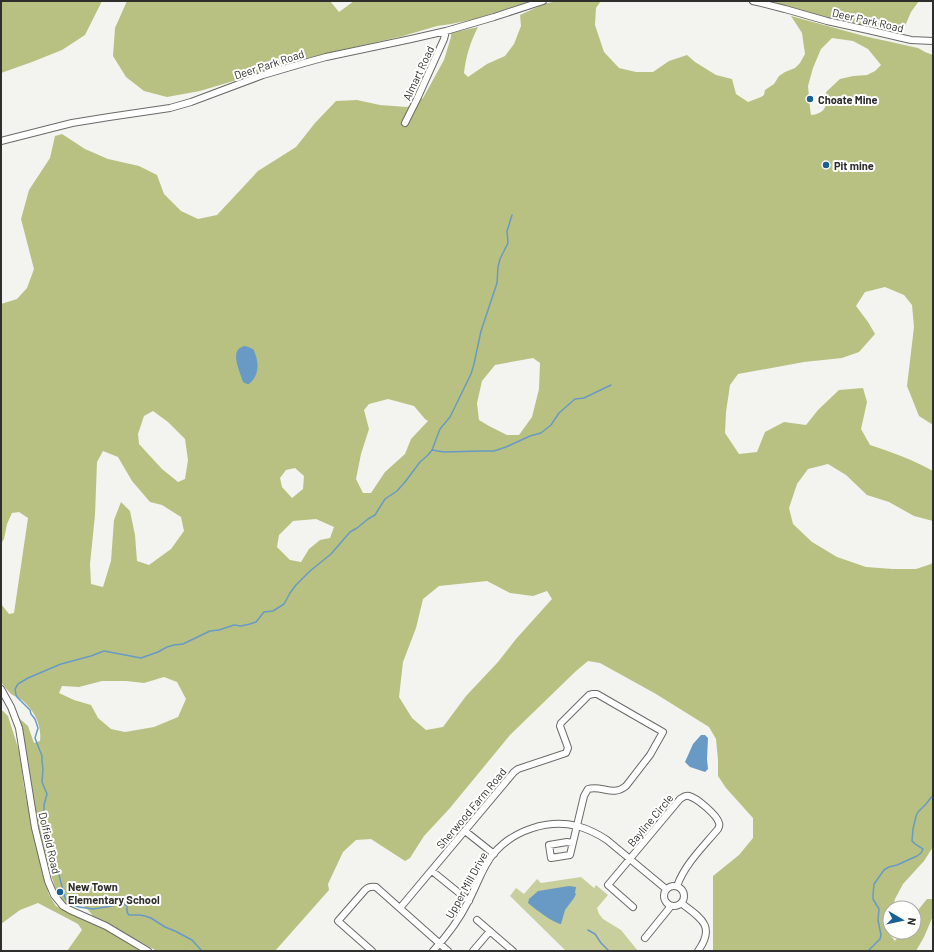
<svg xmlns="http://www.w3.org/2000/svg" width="934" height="952" viewBox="0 0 934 952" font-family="Barlow,sans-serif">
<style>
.green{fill:#c8cf9d}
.forest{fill:#b8c182;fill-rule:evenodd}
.water{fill:#689ac5}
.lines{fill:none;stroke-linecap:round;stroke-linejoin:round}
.stream{stroke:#689ac5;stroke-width:1.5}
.minor-casing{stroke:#6a6b68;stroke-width:8}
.minor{stroke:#fff;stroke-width:6}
.poi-dot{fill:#196195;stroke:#fffffe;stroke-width:1.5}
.labels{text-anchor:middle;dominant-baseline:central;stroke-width:4;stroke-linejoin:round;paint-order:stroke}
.street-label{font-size:11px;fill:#2e2e2d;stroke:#fffffe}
.poi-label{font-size:11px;font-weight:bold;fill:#2e2e2d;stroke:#fffffe;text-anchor:start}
</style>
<rect width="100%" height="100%" fill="#f3f4f0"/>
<!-- green -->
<path class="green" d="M 581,877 L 594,888 L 596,885 L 608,895 L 597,908 L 599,914 L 603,919 L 621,930 L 638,951 L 566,951 L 510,896 L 516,888 L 524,894 L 537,879 L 541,883 Z"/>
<!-- forest -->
<path class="forest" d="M 1,1 L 102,1 L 85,35 L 62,50 L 32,62 L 1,73 Z
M 127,1 L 330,1 L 339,12 L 354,1 L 531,1 L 475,19 L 451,24 L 437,26 L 403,36 L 307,58 L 240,79 L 200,91 L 167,97 L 144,91 L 126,77 L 113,56 L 115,28 Z
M 557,1 L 601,1 L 596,8 L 595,25 L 604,52 L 619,68 L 636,72 L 653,72 L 669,61 L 687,55 L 695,62 L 716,75 L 732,79 L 736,94 L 748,102 L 761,97 L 764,95 L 765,90 L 774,84 L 779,76 L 785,72 L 795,68 L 800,63 L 805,54 L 802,33 L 791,16 L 864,36 L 918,48 L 925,52 L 933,55 L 933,425 L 919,416 L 907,386 L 914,327 L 912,305 L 904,295 L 885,287 L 865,292 L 856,306 L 868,322 L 875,334 L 859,352 L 842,358 L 804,362 L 738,374 L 730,385 L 726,412 L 725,433 L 739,454 L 757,452 L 765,432 L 784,422 L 806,425 L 818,410 L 839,390 L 863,388 L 867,402 L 861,429 L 870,445 C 892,452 913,460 933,471 L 933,521 L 914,516 L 889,502 L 867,495 L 846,475 L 828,464 L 808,469 L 797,484 L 789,508 L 793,524 L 812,542 L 837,557 L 866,567 L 893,569 L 916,569 L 931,564 L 933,562 L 933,847 L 924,861 L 903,884 L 895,899 L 893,908 L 890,908 L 890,935 L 895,941 L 901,932 L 914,932 L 914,915 L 927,899 L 933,899 L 933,916 L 924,937 L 916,951 L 713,951 L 713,876 L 739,855 L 753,838 L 753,818 L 726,788 L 718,776 L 718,760 L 716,739 L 709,727 L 656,694 L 600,663 L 588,661 L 576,671 L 510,735 L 450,808 L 424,836 L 410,858 L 405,861 L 371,839 L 356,840 L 343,852 L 328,884 L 329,890 L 275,951 L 191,951 L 191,949 L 190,951 L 157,951 L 93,916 C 83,903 81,903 65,904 L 56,891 L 40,837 L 35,811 L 20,719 L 28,726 L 34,743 L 40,741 C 42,725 34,710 22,700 C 19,698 14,696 11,694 C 7,690 4,686 1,682 L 1,604 L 9,614 L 14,613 L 28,518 L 19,512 L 12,513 L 7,524 L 4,539 L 1,544 L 1,304 L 17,299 L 27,288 L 34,269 L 21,219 L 29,190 L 50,158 L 55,136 L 62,134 L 85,149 L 108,159 L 139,166 L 157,175 L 164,194 L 181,211 L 198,219 L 217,215 L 258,171 L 296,147 L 315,123 L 336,101 L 357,100 L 380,105 L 407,107 L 423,98 L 444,60 L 451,37 L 451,33 L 478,27 C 470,43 466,56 464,73 L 468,77 L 487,64 L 505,56 L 514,44 L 521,26 L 520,15 L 544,4 ZM 832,38 L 853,41 L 868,49 L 881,65 L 875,71 L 867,75 L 853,76 L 840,79 L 826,92 C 828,104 826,114 811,115 L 810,108 L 808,86 L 813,68 L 821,49 ZM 533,358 L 540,363 L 539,389 L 532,417 L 519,435 L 507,435 L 489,426 L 479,420 L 477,403 L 482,381 L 495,365 ZM 388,399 L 414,406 L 425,419 L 428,421 L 411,439 L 405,454 L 385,472 L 371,493 L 363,493 L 356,479 L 361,454 L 369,429 L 364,410 L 369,404 ZM 153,411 L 168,422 L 185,439 L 188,460 L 185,479 L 178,482 L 162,469 L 139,444 L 138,434 L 144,416 ZM 103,451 L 118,457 L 132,481 L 150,502 L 162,505 L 181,517 L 184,531 L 171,549 L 149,565 L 137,561 L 135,535 L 130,511 L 121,502 L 114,520 L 111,561 L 103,587 L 91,584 L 90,564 L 95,515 L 97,462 ZM 295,468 L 304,476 L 303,489 L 292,498 L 282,487 L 280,478 L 286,470 ZM 316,519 L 334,527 L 330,538 L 320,540 L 309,549 L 301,562 L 290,560 L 277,547 L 279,535 L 293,521 ZM 487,581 L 510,593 L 533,596 L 547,591 L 552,599 L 516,639 L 498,662 L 466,696 L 443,727 L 426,730 L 412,718 L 399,697 L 403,662 L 416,628 L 423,599 L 439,586 ZM 164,677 L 177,682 L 186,699 L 178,717 L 154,727 L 125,732 L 111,729 L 98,718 L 91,705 L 74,700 L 59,693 L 62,686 L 79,687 L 102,681 L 126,681 L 144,683 Z
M 771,1 L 919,1 L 911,12 L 905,26 L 895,30 L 894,32 L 884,31 L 801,11 Z
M 1,711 L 3,711 L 8,716 L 20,754 L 24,787 L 28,806 L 43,873 L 49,895 L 56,906 L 104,929 L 141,951 L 67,951 L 82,930 L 78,924 L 38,903 L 20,910 L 1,924 Z"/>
<!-- water -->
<path class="water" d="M 245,346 C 248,347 252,348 254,350 C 254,351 256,356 256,356 C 259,366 258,377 249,384 L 247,384 L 243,382 C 240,371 228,349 245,346 Z
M 701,735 L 705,735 L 708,738 L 707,759 L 708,769 L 705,772 L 690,767 L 685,762 L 693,744 Z
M 569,886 L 576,887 L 575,893 L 576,894 L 574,898 L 565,910 L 561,924 C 553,923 534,908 528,903 L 529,899 L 538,891 Z"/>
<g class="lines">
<!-- stream -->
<path class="stream" d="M 432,450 L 444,452 L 482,451 L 494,451 L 506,447 L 530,436 L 541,433 L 551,425 L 559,413 L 575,399 L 584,398 L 611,385
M 588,930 L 595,934 L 601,943 L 609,951
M 202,951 L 192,940 L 175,931 L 165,927 L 151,918 L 145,916 L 140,915 L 129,915 L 127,912 L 127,906 L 124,904 L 93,909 L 79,907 L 74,905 L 67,900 L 65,898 L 59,875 L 45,836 L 43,833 L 44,819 L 44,805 L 47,794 L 42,782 L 43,769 L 42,761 L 42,756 L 35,738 L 38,728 L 35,719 L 31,714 L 30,710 L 17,697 L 16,695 L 15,689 L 18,684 L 28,678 L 61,664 L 91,656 L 104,651 L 141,658 L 158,652 L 167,647 L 174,645 L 183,644 L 210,631 L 219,630 L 234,625 L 241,626 L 250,624 L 256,622 L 264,612 L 273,611 L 284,604 L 290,593 L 296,585 L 310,571 L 331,554 L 350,532 L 357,528 L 368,519 L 375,515 L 385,499 L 397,491 L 405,482 L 420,462 L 428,455 L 432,450 L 440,429 L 450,417 L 471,374 L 474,364 L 481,331 L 497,283 L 498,267 L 500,259 L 508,243 L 507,231 L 512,215
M 868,951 L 880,939 L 881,935 L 878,920 L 879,909 L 873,899 L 873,895 L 874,884 L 884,870 L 889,867 L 897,865 L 917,856 L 921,853 L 923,849 C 919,846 915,845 912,841 L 913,829 L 916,816 L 918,812 L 926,804 L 933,795"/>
<defs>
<path id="minor" d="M 753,1 L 785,9 L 827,21 L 868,30 L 911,40 L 933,41
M 405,123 L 417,99 L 444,39 L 446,31
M 1,141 L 72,123 L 109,117 L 170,108 L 191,102 L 263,75 L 304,63 L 326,57 L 411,39 L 446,31 L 494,17 L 543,1
M 1,689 L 11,707 L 19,728 L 35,828 L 48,881 L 54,895 L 63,906 L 70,910 L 106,926 L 148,951
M 465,831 L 494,854
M 432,871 L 469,901
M664 896a10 10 0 1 1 20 0a10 10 0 1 1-20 0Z
M 681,903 C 701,918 716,926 698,951
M 633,907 L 608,885 L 680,799 C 683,797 685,795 689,796 C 697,798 717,815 719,823 C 720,826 719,826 718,829 C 703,847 685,864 677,886
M 400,908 L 514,772 L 518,769 L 566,753 L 568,748 L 567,745 L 560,726 L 561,723 L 589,695 L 593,694 L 597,694 L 663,732 L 650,755 L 626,786 C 613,797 602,785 588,789 L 584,796 L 570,855 L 551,858 L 549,845 L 567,842 L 572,843
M 477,920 L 513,951
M 645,938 L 671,906
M 372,951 L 338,921 L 365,890 C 368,887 371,886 376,887 L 448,951
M 433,951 C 447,936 459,920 468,902 C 477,886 482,867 494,853 C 514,830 548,819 577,826 C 588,829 598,834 607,840 L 666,889
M 473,951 L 490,931"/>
</defs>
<!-- minor casing -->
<use href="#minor" class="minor-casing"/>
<!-- minor -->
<use href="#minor" class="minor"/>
</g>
<!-- markers -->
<g class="poi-dot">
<circle cx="810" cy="99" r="4"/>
<circle cx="826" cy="165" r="4"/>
<circle cx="60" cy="892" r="4"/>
</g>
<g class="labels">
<!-- street labels -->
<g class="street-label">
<text transform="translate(868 20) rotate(13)">Deer Park Road</text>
<text transform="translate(269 64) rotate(-18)">Deer Park Road</text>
<text transform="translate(418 73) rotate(-65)">Almart Road</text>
<text transform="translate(471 808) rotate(-50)">Sherwood Farm Road</text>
<text transform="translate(650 820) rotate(-50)">Bayline Circle</text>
<text transform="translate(50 843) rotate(77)">Dolfield Road</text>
<text transform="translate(466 885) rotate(-61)">Upper Mill Drive</text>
</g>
<!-- poi labels -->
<g class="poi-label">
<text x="818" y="99">Choate Mine</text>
<text x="834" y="165">Pit mine</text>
<text x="68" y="886">New Town<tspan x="68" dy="13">Elementary School</tspan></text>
</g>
</g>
<!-- border -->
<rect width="934" height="952" fill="none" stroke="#2e2e2d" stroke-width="4"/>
<!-- north arrow -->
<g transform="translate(902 920) rotate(99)"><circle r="19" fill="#fffffe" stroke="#ababaa"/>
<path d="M0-3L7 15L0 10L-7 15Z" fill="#196195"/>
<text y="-6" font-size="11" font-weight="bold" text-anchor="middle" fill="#2e2e2d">N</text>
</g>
</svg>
